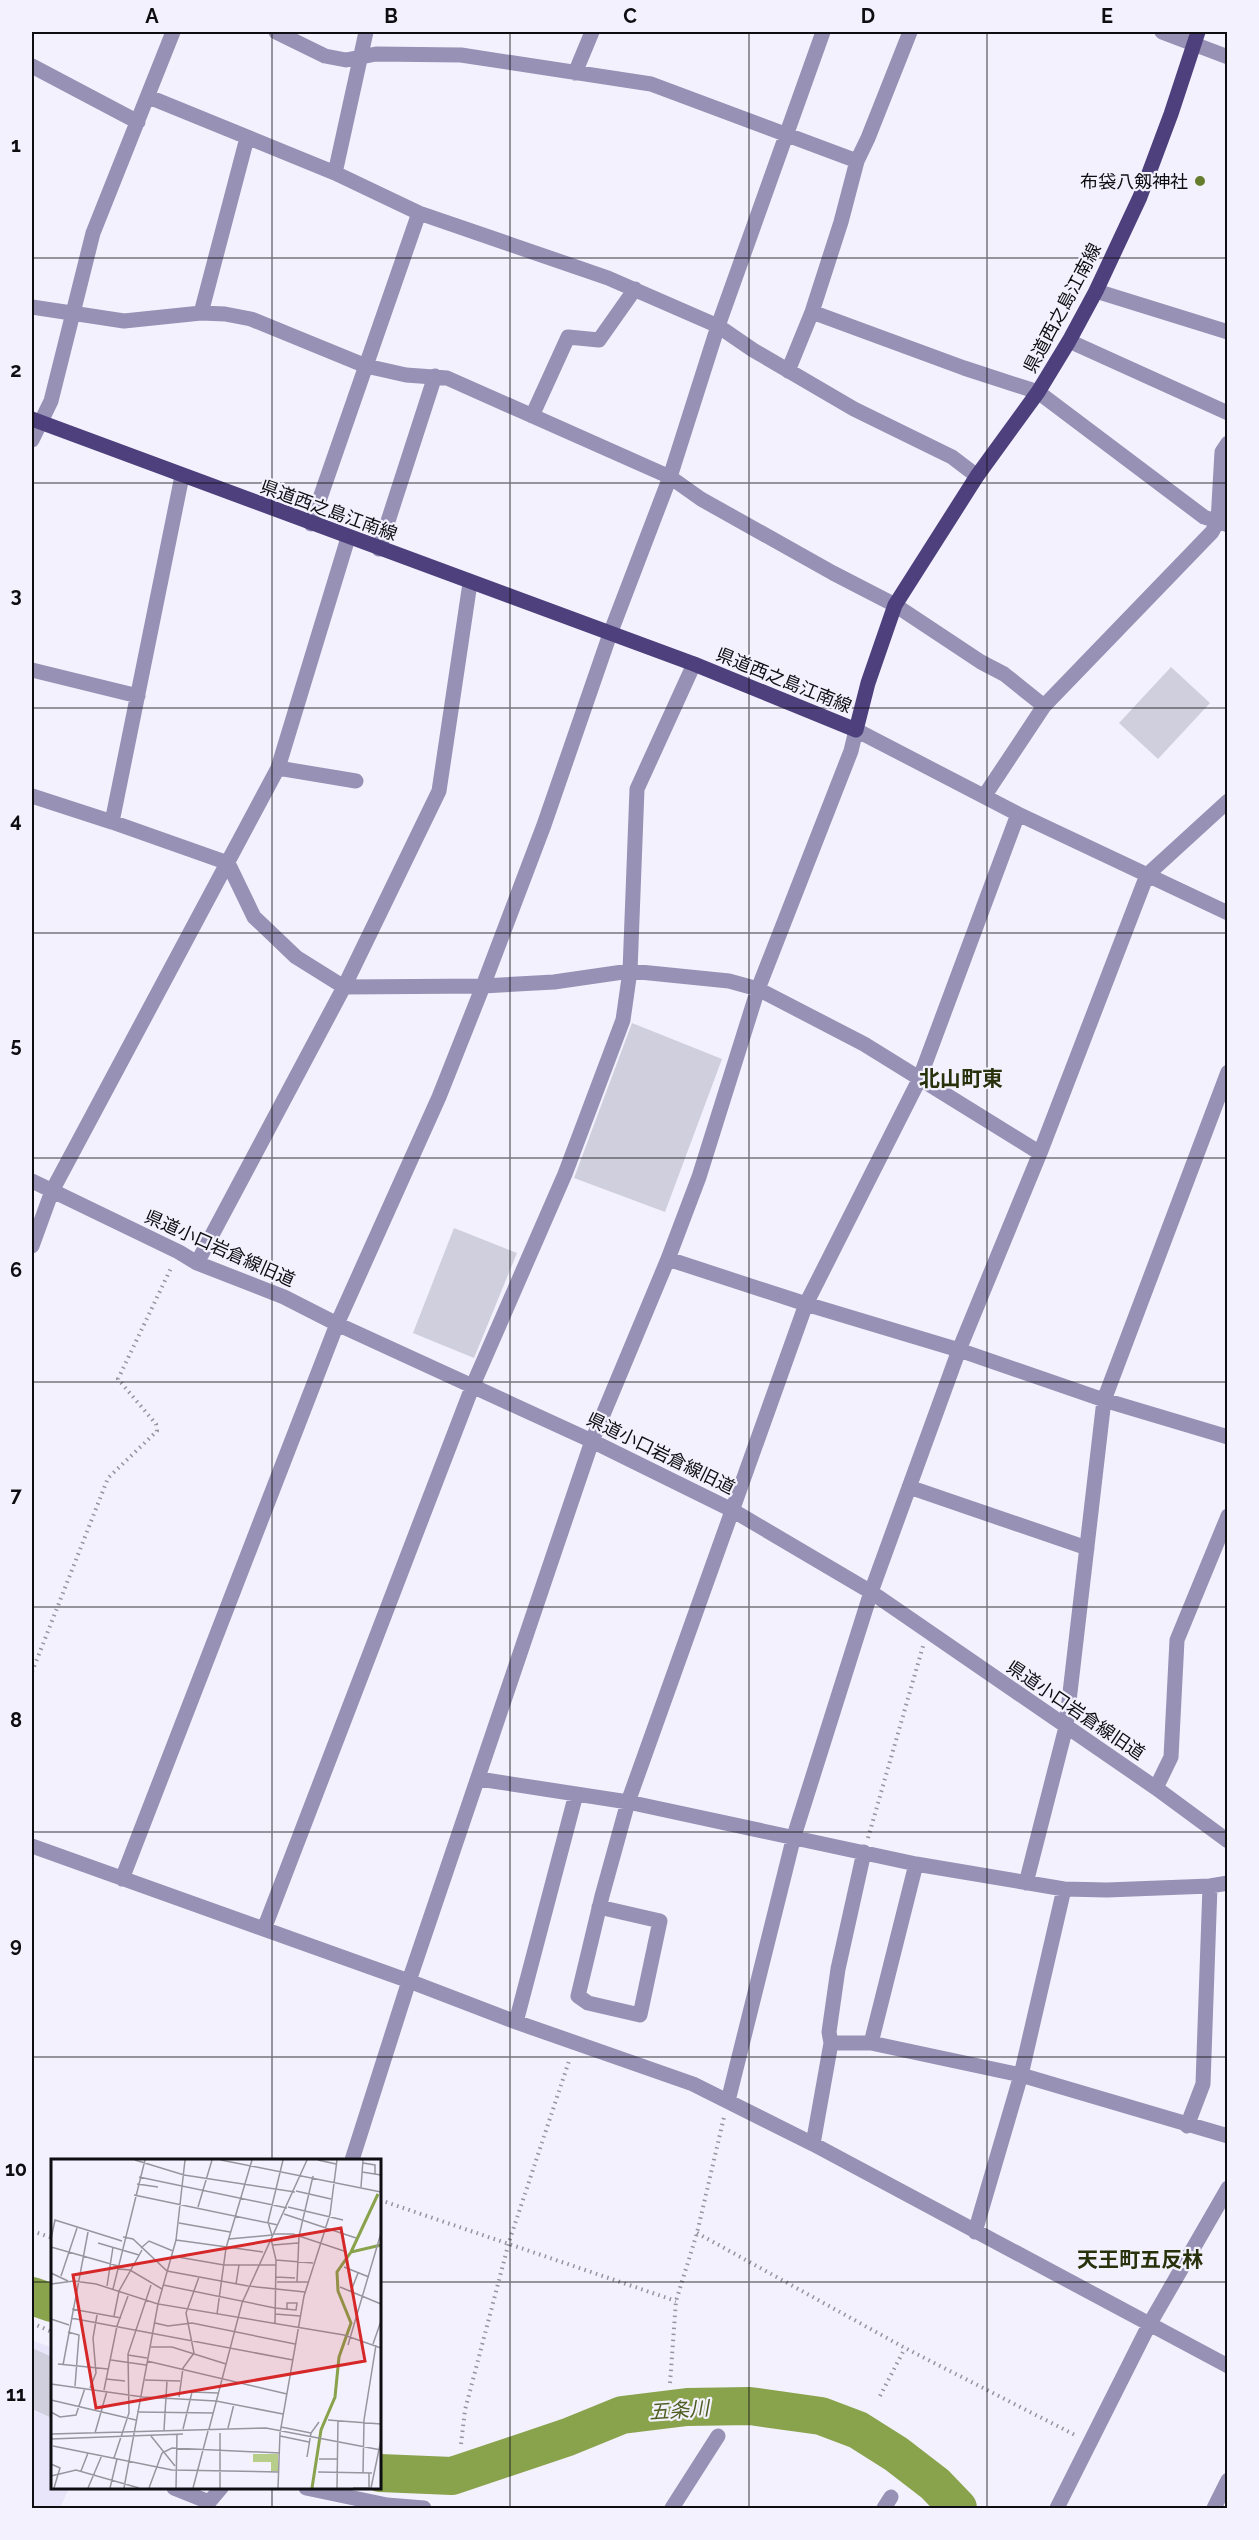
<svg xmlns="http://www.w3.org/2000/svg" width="1259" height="2540" viewBox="0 0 1259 2540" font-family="Raleway,'Noto Sans JP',sans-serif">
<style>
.built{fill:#e8e5fa}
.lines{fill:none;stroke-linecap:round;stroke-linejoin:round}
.river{stroke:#89a24c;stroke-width:38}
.building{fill:#d0cfdd}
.path{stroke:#96959e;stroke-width:4;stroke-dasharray:1.5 4.5;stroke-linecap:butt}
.minor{stroke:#9691b5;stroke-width:15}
.major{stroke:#4e407d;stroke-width:15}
.grid{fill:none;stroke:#0e0e12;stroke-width:1.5;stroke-opacity:0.55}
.poi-dot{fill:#657c2d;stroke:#f3f1fd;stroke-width:2}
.labels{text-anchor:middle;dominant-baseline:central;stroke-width:4.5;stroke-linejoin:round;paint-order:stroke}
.poi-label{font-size:18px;fill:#0e0e12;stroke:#f3f1fd;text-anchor:end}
.street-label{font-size:18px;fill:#0e0e12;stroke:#f3f1fd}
.water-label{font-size:20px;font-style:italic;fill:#4d5e21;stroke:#f3f1fd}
.quarter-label{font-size:21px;font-weight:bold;fill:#27320c;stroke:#f3f1fd}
.inset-river{fill:none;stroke:#89a24c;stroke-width:3}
.inset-road{fill:none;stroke:#97969f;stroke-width:1.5}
.view{fill:#d62828;fill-opacity:0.15;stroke:#d62828;stroke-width:3}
.inset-edge{fill:none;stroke:#0e0e12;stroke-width:3}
.neatline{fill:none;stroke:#0e0e12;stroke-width:2}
.grid-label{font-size:20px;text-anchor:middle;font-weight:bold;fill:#0e0e12}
</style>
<rect width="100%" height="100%" fill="#f3f1fd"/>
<!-- built -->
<path class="built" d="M 32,2340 L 52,2348 L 52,2488 L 69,2488 L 60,2508 L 32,2508 Z"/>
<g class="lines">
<!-- river -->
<path class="river" d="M 32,2296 L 52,2303
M 380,2473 L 452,2476 L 568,2437 L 622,2415 L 687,2407 L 750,2406 L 821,2416 L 858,2430 L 896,2454 L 935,2484 L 958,2508"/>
</g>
<!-- building -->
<path class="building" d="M 1171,667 L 1210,703 L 1158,759 L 1119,723 Z
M 632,1023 L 722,1059 L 665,1212 L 574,1178 Z
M 454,1228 L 517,1253 L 474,1358 L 413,1333 Z
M 32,2348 L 52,2357 L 52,2418 L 32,2409 Z"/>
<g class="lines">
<!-- path -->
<path class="path" d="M 32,1672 L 108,1478 L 157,1431 L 156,1424 L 118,1379 L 172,1266
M 868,1838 L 923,1646
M 380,2200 L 676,2301
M 32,2231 L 52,2238
M 697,2233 L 905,2348 L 1075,2435
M 32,2323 L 52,2332
M 670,2383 L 676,2301 L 697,2233 L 724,2117
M 880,2396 L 905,2348
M 461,2444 L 465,2410 L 509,2242 L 570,2058"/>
<!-- minor -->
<path class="minor" d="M 276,32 L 325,56 L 346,60 L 376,54 L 461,55 L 651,84 L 857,161
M 1162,32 L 1228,57
M 32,66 L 138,122
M 575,73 L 592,32
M 149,97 L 335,173 L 419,213 L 608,278 L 718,326 L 753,350 L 854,409 L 952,457 L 977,476
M 335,173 L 366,32
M 1096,291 L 1228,332
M 32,307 L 124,321 L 201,313 L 225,314 L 251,319 L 366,366 L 406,375 L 447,378 L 670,477 L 701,499 L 833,573 L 895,605 L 981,662 L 1004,674 L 1044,706
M 812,312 L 964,368 L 1038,392 L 1204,517 L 1228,525
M 201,313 L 247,138
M 1069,341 L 1228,413
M 788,371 L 812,312 L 841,222 L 857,161 L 868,138 L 910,32
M 532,416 L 568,337 L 599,340 L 635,289
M 32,440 L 51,401 L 93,233 L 173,32
M 311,524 L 419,213
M 379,549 L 435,376
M 32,670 L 138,696
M 278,768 L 356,781
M 985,795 L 1044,706 L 1212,532 L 1218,521 L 1222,452 L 1228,443
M 32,796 L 112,822 L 228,863 L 254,917 L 296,957 L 344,987 L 483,986 L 554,982 L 630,971 L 729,981 L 758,989 L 864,1044 L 1040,1153
M 112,822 L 182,476
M 32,1181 L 179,1252 L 197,1263 L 284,1297 L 337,1324 L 592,1441 L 732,1510 L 871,1592 L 1156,1788 L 1228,1841
M 32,1246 L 52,1191 L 278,768 L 348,538
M 668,1259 L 806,1304 L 959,1350 L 1104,1400 L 1228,1437
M 197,1263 L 344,987 L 439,791 L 470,583
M 909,1487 L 1087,1548
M 479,1779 L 628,1802 L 916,1864 L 1064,1889 L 1107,1890 L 1210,1886 L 1228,1883
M 1156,1788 L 1171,1757 L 1177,1640 L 1228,1516
M 32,1846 L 409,1981 L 516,2022 L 693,2084 L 813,2144 L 1228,2366
M 122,1879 L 337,1324 L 439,1097 L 483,986 L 544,825 L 610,634 L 670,477 L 718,326 L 823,32
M 1026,1883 L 1066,1727 L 1104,1400 L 1228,1072
M 599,1907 L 660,1921 L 640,2015 L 588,2003 L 578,1996 L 602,1896 L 628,1802 L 806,1304 L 919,1080 L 1018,814
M 264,1929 L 473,1385 L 565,1174 L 623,1020 L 630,971 L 637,789 L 694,664
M 516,2022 L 576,1794
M 831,2043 L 871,2043 L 1021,2075 L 1228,2136
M 871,2043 L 916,1864
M 728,2101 L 794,1836 L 871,1592 L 959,1350 L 1040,1153 L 1147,875 L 1228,801
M 1187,2126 L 1203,2084 L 1210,1886
M 813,2144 L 831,2043 L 829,2032 L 838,1969 L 864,1852
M 352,2160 L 409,1981 L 592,1441 L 668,1259 L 699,1177 L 758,989 L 851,751 L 856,730 L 1018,814 L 1228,913
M 975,2232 L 1021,2075 L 1064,1889
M 174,2488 L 209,2502
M 306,2488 L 387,2505 L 424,2508
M 204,2508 L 221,2488
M 672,2508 L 718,2436
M 884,2508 L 891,2497
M 1057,2508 L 1149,2325 L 1228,2188
M 1214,2508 L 1228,2480"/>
<!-- major -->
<path class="major" d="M 32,419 L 694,664 L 856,730 L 868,683 L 895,605 L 977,476 L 1038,392 L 1069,341 L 1096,291 L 1140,197 L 1171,114 L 1198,32"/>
</g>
<!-- grid -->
<path class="grid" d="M 272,32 L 272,2160M 510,32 L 510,2508M 749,32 L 749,2508M 987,32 L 987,2508M 32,258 L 1228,258M 32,483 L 1228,483M 32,708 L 1228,708M 32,933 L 1228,933M 32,1158 L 1228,1158M 32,1382 L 1228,1382M 32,1607 L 1228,1607M 32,1832 L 1228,1832M 32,2057 L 1228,2057M 32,2282 L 52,2282M 380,2282 L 1228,2282M 272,2488 L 272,2508"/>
<!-- markers -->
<circle class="poi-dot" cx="1200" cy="181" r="6"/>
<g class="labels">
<!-- poi labels -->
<g class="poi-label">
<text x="1188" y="181">布袋八剱神社</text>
</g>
<!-- street labels -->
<g class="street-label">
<text transform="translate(1062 308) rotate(-62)">県道西之島江南線</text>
<text transform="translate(329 510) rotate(20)">県道西之島江南線</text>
<text transform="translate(784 680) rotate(22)">県道西之島江南線</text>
<text transform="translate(220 1248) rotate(24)">県道小口岩倉線旧道</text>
<text transform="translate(661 1453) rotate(26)">県道小口岩倉線旧道</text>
<text transform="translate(1076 1710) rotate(34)">県道小口岩倉線旧道</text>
</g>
<!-- water labels -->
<g class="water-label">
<text transform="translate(679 2410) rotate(-4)">五条川</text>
</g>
<!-- quarter labels -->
<g class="quarter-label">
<text x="961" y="1078">北山町東</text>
<text x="1140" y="2259">天王町五反林</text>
</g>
</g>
<!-- overview -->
<g transform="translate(51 2159)">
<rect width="330" height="330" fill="#f3f1fd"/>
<path d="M 202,295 L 227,295 L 227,312 L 220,312 L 220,303 L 202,303 Z" fill="#b7cd8a"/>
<path class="inset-river" d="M 300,93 L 327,35M 261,329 L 270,271 L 284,238 L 288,198 L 300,164 L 287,132 L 286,113 L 300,93 L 330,86"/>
<path class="inset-road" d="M 84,1 L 133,16 L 244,33M 134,1 L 125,81 L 107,145 L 293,176 L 330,189M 170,1 L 330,33M 267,1 L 285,5M 312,4 L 324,6 L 324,15M 311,13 L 330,16M 88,18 L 236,49M 86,25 L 107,28M 310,28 L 312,1M 245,32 L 280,40M 83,36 L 227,66M 147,48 L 161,1M 237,48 L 292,61M 233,55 L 305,79M 128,64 L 179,73M 222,75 L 242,75 L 296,93M 72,78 L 82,80 L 116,112 L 197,127 L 254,133M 0,80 L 4,61 L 71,82M 178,80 L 221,76 L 217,63 L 232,1M 220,80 L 225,101 L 224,165M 125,81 L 212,93M 47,84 L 88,96M 222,86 L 247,84M 0,88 L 67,107M 90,89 L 98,82 L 122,92M 121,97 L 173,106 L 225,106M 225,101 L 262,104M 293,108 L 318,118M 67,110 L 79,111 L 111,130M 0,114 L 17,122M 10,117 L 26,69M 225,118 L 244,119M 226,123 L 257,123M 246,123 L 248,77 L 262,17M 0,125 L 23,122 L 45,125 L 107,145 L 73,329M 185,125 L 188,106M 112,126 L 224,149 L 234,150 L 245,151 L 246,144 L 236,144 L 236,150M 56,127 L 62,88M 289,128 L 330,145M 62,130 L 94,1M 300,132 L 307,114M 21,150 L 70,159M 166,155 L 175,89 L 201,1M 224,155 L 249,157M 63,157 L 68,132 L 91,91M 20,159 L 242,201M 0,160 L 18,166M 104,164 L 117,167 L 141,164 L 244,185M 17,173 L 28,176 L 24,227M 322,185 L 330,162M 297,186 L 330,74M 100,188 L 121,188 L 175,205M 77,196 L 96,199M 60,201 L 95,206M 96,202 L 236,235M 7,205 L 57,210M 12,206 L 37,73M 0,213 L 0,238M 55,220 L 74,222M 94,221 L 129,222M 0,225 L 92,238 L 165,242 L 232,255M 39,229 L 45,214 L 42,179 L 46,156M 53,231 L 66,167 L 77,137M 128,238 L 132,209 L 143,194 L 135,154 L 148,118M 0,241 L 85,261M 0,253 L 9,258 L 25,256 L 34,229M 86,253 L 162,254M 277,261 L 330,265M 230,268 L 260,274M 177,269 L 183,245M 132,270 L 141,233 L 167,234M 158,270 L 191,144 L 256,1M 113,271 L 116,222M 44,274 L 56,232M 0,275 L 215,269 L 330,291M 100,277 L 124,307M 229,277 L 258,283M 0,280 L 132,275M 2,287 L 121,311 L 228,313M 111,294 L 121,289 L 229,294M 256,298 L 260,274 L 268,263M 63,299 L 78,254 L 77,195 L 100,126M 268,300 L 287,300M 0,305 L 9,309 L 3,329M 30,312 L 37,294M 267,313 L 321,314M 312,314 L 313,261 L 325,186M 0,317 L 25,311 L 88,329M 37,329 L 51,296M 59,329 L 66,300M 98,329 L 111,294M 125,329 L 126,276M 142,329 L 157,272M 169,329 L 169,274M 227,329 L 229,274 L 253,137 L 279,55 L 286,1M 286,329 L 287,261M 302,329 L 318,329 L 318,314M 320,329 L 330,281"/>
<path class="view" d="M 290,69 L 314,202 L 45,249 L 22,116 Z"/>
<rect width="330" height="330" class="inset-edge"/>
</g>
<!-- border -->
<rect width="1259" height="2540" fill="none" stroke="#f3f1fd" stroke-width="66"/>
<rect x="33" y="33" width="1193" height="2474" class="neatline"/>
<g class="grid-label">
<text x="152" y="23">A</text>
<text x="391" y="23">B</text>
<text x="630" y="23">C</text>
<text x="868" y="23">D</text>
<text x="1107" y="23">E</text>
<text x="16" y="152">1</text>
<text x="16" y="377">2</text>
<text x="16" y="602">3</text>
<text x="16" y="827">4</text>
<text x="16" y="1052">5</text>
<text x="16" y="1277">6</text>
<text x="16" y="1502">7</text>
<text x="16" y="1727">8</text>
<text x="16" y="1952">9</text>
<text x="16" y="2176">10</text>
<text x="16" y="2401">11</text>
</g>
</svg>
